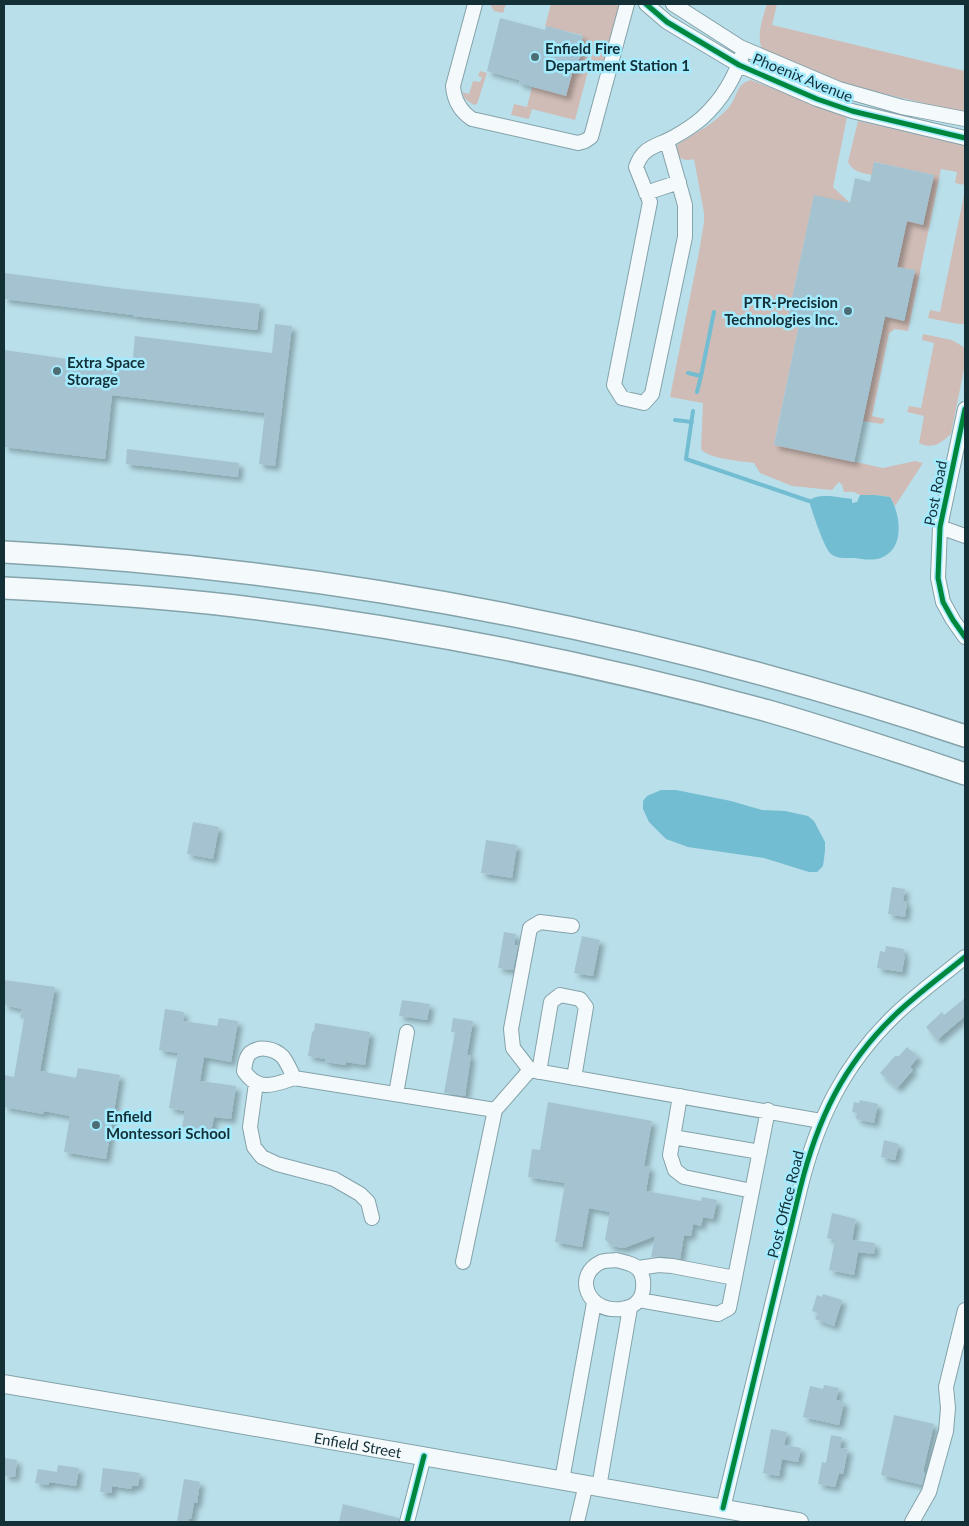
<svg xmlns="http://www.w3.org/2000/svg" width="969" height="1526" viewBox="0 0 969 1526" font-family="Lato,sans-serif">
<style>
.green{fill:#d0bcb6}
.water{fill:#72bdd1}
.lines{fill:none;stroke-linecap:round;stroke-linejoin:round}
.stream{stroke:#72bdd1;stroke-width:4}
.building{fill:#a4c2d0;filter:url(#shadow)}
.minor-casing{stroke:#84a2aa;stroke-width:16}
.major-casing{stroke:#84a2aa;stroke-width:20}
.highway-casing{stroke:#84a2aa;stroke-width:24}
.minor{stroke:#f4fafc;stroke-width:14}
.major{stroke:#f4fafc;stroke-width:18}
.highway{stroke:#f4fafc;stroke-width:21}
.cycleway-casing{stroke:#a5ebfe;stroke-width:8}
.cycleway{stroke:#00873e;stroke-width:5}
.poi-dot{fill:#4d6d76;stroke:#a5ebfe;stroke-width:2}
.labels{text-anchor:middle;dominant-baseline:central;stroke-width:5;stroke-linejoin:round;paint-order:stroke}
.poi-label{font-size:15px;font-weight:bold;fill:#133037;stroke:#a5ebfe;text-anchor:start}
.street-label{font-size:15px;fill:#133037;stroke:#a5ebfe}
</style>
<defs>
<filter id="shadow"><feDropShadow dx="4.5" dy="4.5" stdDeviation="2.5" flood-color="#0004"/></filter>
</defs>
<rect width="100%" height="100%" fill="#b9dfea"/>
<!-- green -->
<path class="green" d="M 490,4 L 506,4 L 503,13 L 494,11 Z
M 551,4 L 620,4 L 604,63 L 591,60 L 575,120 L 532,109 L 529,119 L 511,115 L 514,104 L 527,107 L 532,87 L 566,95 L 573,70 L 577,71 L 581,54 L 591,59 L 593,50 L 580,47 L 582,35 L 545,26 Z
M 767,4 L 777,4 L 772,25 L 965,71 L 965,113 L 864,89 L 833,80 L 762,49 C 756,35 763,17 767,4 Z
M 480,71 L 487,73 L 477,104 L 474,105 L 465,99 L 462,92 L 469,94 L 473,81 L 480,82 L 482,77 L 478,76 Z
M 751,80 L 847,117 L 833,187 L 850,203 L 814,196 L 788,317 L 800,320 L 774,444 L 883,468 L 915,461 L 923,463 L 895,506 L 890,497 L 875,495 L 860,495 L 854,492 L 844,492 L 842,485 L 839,482 L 832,490 L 792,486 L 760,473 L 754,463 C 741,461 708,459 701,449 L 703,403 L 670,397 L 699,252 L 704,222 L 704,213 L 694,159 C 683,162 673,158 677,145 C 695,133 716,123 730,106 C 738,95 736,84 751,80 Z
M 858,121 L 965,144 L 965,185 L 955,183 L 957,172 L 941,169 L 908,331 L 895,329 L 889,333 L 872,416 L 885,419 L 883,423 L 882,424 L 863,421 L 885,317 L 905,320 L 915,271 L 897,267 L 907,221 L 923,224 L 934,175 L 875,162 L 872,175 C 862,173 853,172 848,162 Z
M 965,190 L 965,324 L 959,324 L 928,318 L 930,310 L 940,312 Z
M 923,334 L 952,340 L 965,348 L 965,364 L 951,434 C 941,443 933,450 919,443 L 924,416 L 907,412 L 909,406 L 921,408 L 934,343 L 922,340 Z"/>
<!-- water -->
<path class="water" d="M 860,495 L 875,495 L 890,497 C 901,515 905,549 881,558 C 872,561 862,559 854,558 C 847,558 837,559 831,554 C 824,548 812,511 809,501 C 818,492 840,498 852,499 L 852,503 L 857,502 Z
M 661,790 L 676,790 L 731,801 L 762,810 L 785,811 L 808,816 L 814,821 L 825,842 L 825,851 L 823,866 L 817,872 L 809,872 L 764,858 L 688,847 L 666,839 L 649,822 L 643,809 L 643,801 L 647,796 Z"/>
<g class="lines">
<!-- stream -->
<path class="stream" d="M 688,373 L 701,376 L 697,392
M 701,376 L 714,312
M 693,411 L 686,459 L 809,501
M 675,420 L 692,422"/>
</g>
<!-- building -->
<path class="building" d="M 500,18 L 545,30 L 546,26 L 583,36 L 580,47 L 582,47 L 576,71 L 573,70 L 566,96 L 519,83 L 519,80 L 487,71 Z
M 874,162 L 934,175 L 923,225 L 907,221 L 897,267 L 915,270 L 904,321 L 885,316 L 854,462 L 774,445 L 800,320 L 788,317 L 814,195 L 850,203 L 855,178 L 870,182 Z
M 4,273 L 125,289 L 260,304 L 257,330 L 133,316 L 133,315 L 4,299 Z
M 275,324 L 292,326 L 275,466 L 259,464 L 265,413 L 112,395 L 105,459 L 4,447 L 4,350 L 132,368 L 135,336 L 272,353 Z
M 127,449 L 239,463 L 238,477 L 126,464 Z
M 193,822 L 219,827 L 213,859 L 187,854 Z
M 486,840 L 517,845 L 512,878 L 481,873 Z
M 892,887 L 905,889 L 903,901 L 907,902 L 905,917 L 888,914 Z
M 504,932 L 516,934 L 514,945 L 518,945 L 513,970 L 498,968 Z
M 582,936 L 600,940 L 593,976 L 574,973 Z
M 886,946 L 904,949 L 903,955 L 905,955 L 902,972 L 877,968 L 880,951 L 885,952 Z
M 4,980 L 55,987 L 40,1071 L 76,1078 L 78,1068 L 120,1075 L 106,1159 L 64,1152 L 70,1116 L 44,1111 L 43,1114 L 4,1107 L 4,1075 L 14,1077 L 24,1019 L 20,1018 L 22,1009 L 4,1005 Z
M 965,998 L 965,1016 L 937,1040 L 926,1027 L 942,1012 L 944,1015 Z
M 402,1000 L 430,1004 L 427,1020 L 399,1016 Z
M 165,1009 L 184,1012 L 183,1021 L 217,1026 L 219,1018 L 238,1021 L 231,1062 L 204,1057 L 200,1081 L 236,1086 L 231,1119 L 214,1117 L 211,1131 L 182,1127 L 185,1111 L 169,1108 L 178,1053 L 159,1050 Z
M 453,1018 L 473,1021 L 467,1055 L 471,1055 L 465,1096 L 444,1093 L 455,1032 L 451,1032 Z
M 315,1023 L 370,1032 L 365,1065 L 346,1062 L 346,1065 L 325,1062 L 325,1059 L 308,1056 L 312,1032 L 314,1031 Z
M 907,1047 L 918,1057 L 910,1067 L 913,1070 L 897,1088 L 880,1073 L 895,1056 L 899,1056 Z
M 860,1100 L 878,1104 L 874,1123 L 856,1119 L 857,1113 L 852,1112 L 854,1102 L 859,1103 Z
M 548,1102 L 652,1121 L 644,1166 L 650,1167 L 646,1191 L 701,1201 L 702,1197 L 717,1200 L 713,1219 L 703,1217 L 701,1226 L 693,1224 L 691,1236 L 684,1235 L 680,1259 L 660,1256 L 651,1257 L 655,1236 L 624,1248 L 611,1246 L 605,1239 L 610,1212 L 589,1208 L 582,1247 L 555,1242 L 565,1183 L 528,1177 L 532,1149 L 540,1150 Z
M 884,1140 L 899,1144 L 895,1160 L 881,1157 Z
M 832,1213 L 856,1219 L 852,1240 L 875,1243 L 874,1254 L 858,1252 L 854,1275 L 829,1270 L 835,1240 L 827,1238 Z
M 823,1294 L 842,1300 L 834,1326 L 815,1319 L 818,1313 L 812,1311 L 817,1295 L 822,1297 Z
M 824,1385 L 839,1388 L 836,1400 L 844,1402 L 839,1425 L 803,1417 L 810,1386 L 823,1389 Z
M 894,1415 L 934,1424 L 923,1472 L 925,1473 L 922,1485 L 881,1475 Z
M 771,1429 L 787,1432 L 784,1445 L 801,1448 L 798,1462 L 782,1459 L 779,1476 L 763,1473 Z
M 831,1435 L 842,1437 L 840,1448 L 848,1449 L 843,1474 L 839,1473 L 835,1487 L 818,1484 L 822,1462 L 826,1463 Z
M 4,1458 L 17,1460 L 15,1477 L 4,1476 Z
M 58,1465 L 79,1468 L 76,1486 L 49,1482 L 49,1485 L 35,1483 L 38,1469 L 57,1472 Z
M 103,1468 L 140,1473 L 138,1486 L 132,1486 L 131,1489 L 112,1486 L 112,1493 L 100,1492 Z
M 184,1479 L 200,1482 L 197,1503 L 194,1503 L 191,1519 L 189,1518 L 189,1522 L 177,1522 Z
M 343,1504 L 399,1518 L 398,1522 L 339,1522 Z"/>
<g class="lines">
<defs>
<path id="minor" d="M 475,4 L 453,86 C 454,100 460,111 472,119 L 578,143 L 585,141 L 591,137 L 627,4
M 646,4 L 667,22 L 739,65 L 817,99 L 852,111 L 965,138
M 673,4 L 740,47 L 839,89 L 902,107 L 965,119
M 667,141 L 685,205 L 685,237 L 652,394 L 644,403 L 622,398 L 614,385 L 650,202 L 636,167 C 643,146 656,147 674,137 C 683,132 694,125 702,118 C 724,98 736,76 744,49
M 646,193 L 679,182
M 965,409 L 940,527 L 938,578 L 943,602 L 953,620 L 965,637
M 940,527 L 965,536
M 572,926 L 540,922 L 530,928 L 511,1029 L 513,1048 L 530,1070 L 821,1121
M 539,1072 L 551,1002 L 560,995 L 580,999 L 586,1007 L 574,1078
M 294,1078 C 274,1085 258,1092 244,1071 C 245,1065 245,1058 250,1053 C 260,1045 275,1049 283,1057 C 288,1064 291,1071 294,1078 L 495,1110
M 256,1083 L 250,1127 L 254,1147 L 262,1157 L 277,1164 L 334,1179 L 360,1194 L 368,1202 L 372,1218
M 396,1094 L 407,1032
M 680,1096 L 670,1155 L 675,1170 L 684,1177 L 752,1191
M 673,1137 L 760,1152
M 616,1260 C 623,1262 633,1263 638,1269 C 645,1276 645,1293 638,1301 C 634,1306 628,1308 621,1309 C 587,1313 573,1275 601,1262 C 606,1260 612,1261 616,1260 Z
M 463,1262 L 495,1110 L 530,1070
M 638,1268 L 659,1265 L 672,1266 L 735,1278
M 639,1300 L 718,1314 L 729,1308 L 768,1110
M 562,1480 L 594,1303
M 599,1487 L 630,1308
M 723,1508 L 800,1189 C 817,1120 843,1065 895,1015 C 917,994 942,976 965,957
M 407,1522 L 424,1456
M 577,1522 L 586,1484
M 912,1522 L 929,1492 L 946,1431 L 948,1408 L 946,1387 L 965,1310"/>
<g id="major">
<path id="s1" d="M 4,1384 L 176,1413 L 799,1522"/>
</g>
<path id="highway" d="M 4,552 C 332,569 654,632 965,736
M 4,588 C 81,592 158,597 235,606 C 415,628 593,663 768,711 C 834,730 900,752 965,774"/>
</defs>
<!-- minor casing -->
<use href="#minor" class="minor-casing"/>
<!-- major casing -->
<use href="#major" class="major-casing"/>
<!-- highway casing -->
<use href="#highway" class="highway-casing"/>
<!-- minor -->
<use href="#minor" class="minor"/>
<!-- major -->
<use href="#major" class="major"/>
<!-- highway -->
<use href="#highway" class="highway"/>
<defs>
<path id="cycleway" d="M 646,4 L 667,22 L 739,65 L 817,99 L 852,111 L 965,138
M 965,409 L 940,527 L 938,578 L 943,602 L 953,620 L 965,637
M 723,1508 L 800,1189 C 817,1120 843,1065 895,1015 C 917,994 942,976 965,957
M 407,1522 L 424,1456"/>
</defs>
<!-- cycleway casing -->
<use href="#cycleway" class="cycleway-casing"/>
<!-- cycleway -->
<use href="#cycleway" class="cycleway"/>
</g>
<!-- markers -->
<g class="poi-dot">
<circle cx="535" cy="57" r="5"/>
<circle cx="848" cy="311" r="5"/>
<circle cx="57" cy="371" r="5"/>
<circle cx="96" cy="1125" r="5"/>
</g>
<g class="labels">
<!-- poi labels -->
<g class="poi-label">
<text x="545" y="48">Enfield Fire<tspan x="545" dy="17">Department Station 1</tspan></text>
<text x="838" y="302" text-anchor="end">PTR-Precision<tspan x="838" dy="17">Technologies Inc.</tspan></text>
<text x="67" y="362">Extra Space<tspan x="67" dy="17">Storage</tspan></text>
<text x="106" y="1116">Enfield<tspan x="106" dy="17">Montessori School</tspan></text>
</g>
<!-- street labels -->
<g class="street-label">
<text transform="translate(803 77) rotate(22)">Phoenix Avenue</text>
<text transform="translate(935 493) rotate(-79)">Post Road</text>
<text transform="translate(785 1204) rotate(-76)">Post Office Road</text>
<text stroke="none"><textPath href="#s1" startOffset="359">Enfield Street</textPath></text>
</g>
</g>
<!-- border -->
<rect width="969" height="1526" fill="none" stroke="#133037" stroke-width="10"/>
</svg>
